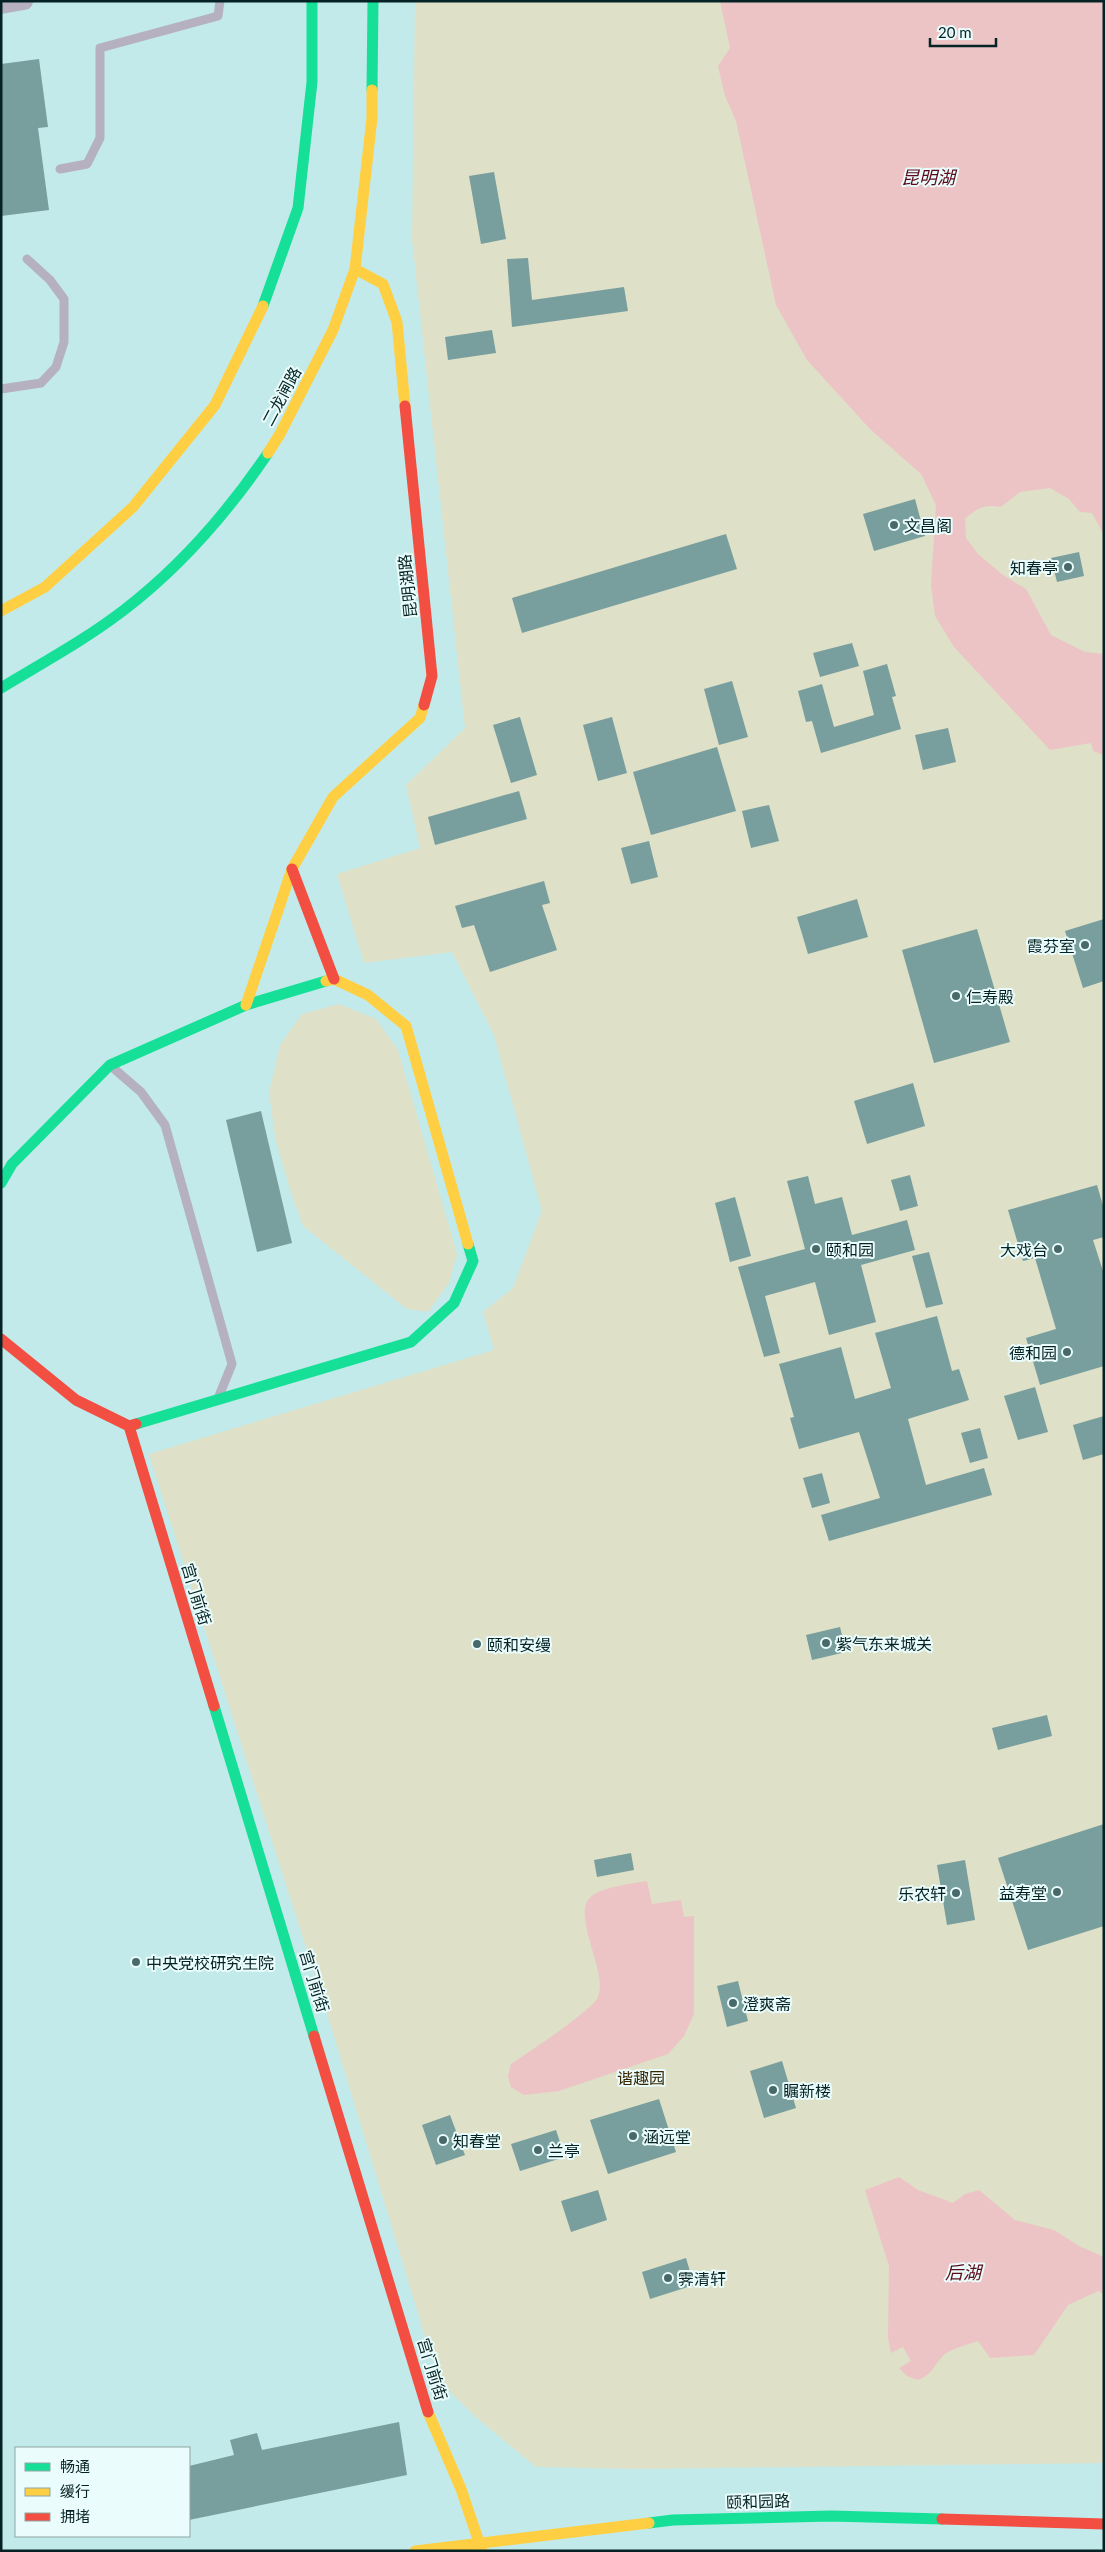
<svg xmlns="http://www.w3.org/2000/svg" width="1105" height="2552" viewBox="0 0 1105 2552" font-family="Lato,'Noto Sans SC',sans-serif">
<style>
.green{fill:#dee0c7}
.water{fill:#ecc4c5}
.building{fill:#789e9e}
.lines{fill:none;stroke-linecap:round;stroke-linejoin:round}
.lane{stroke:#b6b1c0;stroke-width:9}
.street{stroke:#b6b1c0;stroke-width:18}
.fast{stroke:#16e098;stroke-width:11}
.slow{stroke:#ffcf43;stroke-width:11}
.jam{stroke:#f24e42;stroke-width:11}
.poi-dot{fill:#486969;stroke:#ebfcfc;stroke-width:2}
.labels{text-anchor:middle;dominant-baseline:central;stroke-width:4;stroke-linejoin:round;paint-order:stroke}
.street-label{font-size:16px;fill:#052324;stroke:#ebfcfc}
.poi-label{font-size:16px;fill:#052324;stroke:#ebfcfc;text-anchor:start}
.park-label{font-size:16px;fill:#392603;stroke:#ebfcfc}
.water-label{font-size:18px;font-style:italic;fill:#5b0919;stroke:#ebfcfc}
</style>
<rect width="100%" height="100%" fill="#c3eaea"/>
<!-- green -->
<path class="green" d="M 415,1 L 1104,1 L 1104,2463 L 637,2469 L 536,2467 L 479,2420 L 443,2385 L 431,2356 L 330,2023 L 149,1454 L 494,1350 L 483,1312 L 513,1288 L 542,1211 L 494,1035 L 452,952 L 364,963 L 337,874 L 420,848 L 406,785 L 465,728 L 412,239 Z
M 339,1004 L 376,1019 L 398,1050 L 457,1254 L 449,1283 L 428,1312 L 407,1309 L 303,1226 L 291,1193 L 275,1137 L 269,1093 L 280,1045 L 302,1014 Z"/>
<!-- water -->
<path class="water" d="M 720,1 L 1104,1 L 1104,535 L 1092,513 L 1080,512 L 1069,499 L 1050,488 L 1020,492 L 1001,507 C 984,504 977,508 965,519 L 966,538 L 978,554 L 1003,575 L 1026,589 L 1051,635 L 1085,652 L 1104,654 L 1104,755 L 1093,751 L 1091,743 L 1050,750 L 954,647 L 935,616 L 931,585 L 936,505 L 921,474 L 870,429 L 807,360 L 776,305 L 736,121 L 725,96 L 718,66 L 730,48 Z
M 647,1881 L 652,1904 L 681,1900 L 684,1917 L 694,1916 L 694,2014 L 684,2036 L 668,2054 L 559,2091 L 524,2095 L 511,2087 L 508,2076 L 511,2064 C 526,2054 593,2010 598,1997 C 602,1986 599,1975 596,1963 C 577,1897 575,1892 647,1881 Z
M 899,2177 L 918,2190 L 953,2203 L 965,2194 L 979,2190 L 1015,2220 L 1054,2230 L 1079,2246 L 1104,2257 L 1104,2294 L 1098,2291 L 1068,2305 L 1034,2355 L 990,2358 L 978,2341 C 967,2345 948,2349 941,2358 C 932,2369 932,2374 918,2380 L 907,2376 L 899,2368 L 911,2361 L 903,2347 L 891,2353 L 888,2338 L 889,2266 L 865,2190 Z"/>
<!-- building -->
<path class="building" d="M 39,59 L 48,127 L 38,128 L 49,210 L 1,216 L 1,64 Z
M 494,172 L 506,239 L 481,244 L 469,176 Z
M 528,258 L 532,300 L 624,287 L 628,311 L 512,327 L 507,259 Z
M 492,330 L 496,353 L 448,360 L 445,337 Z
M 915,499 L 925,536 L 874,551 L 863,514 Z
M 726,534 L 737,569 L 522,633 L 512,598 Z
M 1079,552 L 1084,576 L 1057,582 L 1051,558 Z
M 852,643 L 859,666 L 820,677 L 813,653 Z
M 887,664 L 896,696 L 892,697 L 901,729 L 821,753 L 812,721 L 806,722 L 798,691 L 822,684 L 834,727 L 874,715 L 863,671 Z
M 732,681 L 748,737 L 719,745 L 704,689 Z
M 520,717 L 537,775 L 511,783 L 493,725 Z
M 612,717 L 627,773 L 598,781 L 583,725 Z
M 948,728 L 956,762 L 923,770 L 915,735 Z
M 717,747 L 736,811 L 651,835 L 633,772 Z
M 519,791 L 527,819 L 435,845 L 428,817 Z
M 769,805 L 779,841 L 751,848 L 742,811 Z
M 649,841 L 658,877 L 631,884 L 621,848 Z
M 544,881 L 550,903 L 542,905 L 557,950 L 490,972 L 474,925 L 462,928 L 455,906 Z
M 857,899 L 868,937 L 808,954 L 797,917 Z
M 1104,919 L 1104,981 L 1083,988 L 1065,931 Z
M 977,929 L 1010,1042 L 934,1063 L 902,950 Z
M 913,1083 L 925,1126 L 867,1144 L 854,1101 Z
M 261,1111 L 292,1243 L 257,1252 L 226,1120 Z
M 910,1175 L 918,1206 L 900,1211 L 891,1180 Z
M 808,1176 L 815,1204 L 842,1197 L 852,1235 L 907,1220 L 915,1250 L 861,1265 L 876,1322 L 829,1335 L 815,1282 L 765,1296 L 780,1353 L 764,1357 L 738,1267 L 805,1249 L 787,1181 Z
M 1097,1185 L 1104,1209 L 1104,1237 L 1093,1240 L 1104,1274 L 1104,1366 L 1040,1385 L 1026,1338 L 1056,1329 L 1035,1258 L 1023,1261 L 1008,1210 Z
M 735,1197 L 751,1256 L 730,1262 L 715,1203 Z
M 929,1252 L 943,1304 L 926,1308 L 912,1256 Z
M 937,1316 L 952,1371 L 959,1369 L 969,1400 L 908,1419 L 926,1485 L 984,1468 L 992,1495 L 829,1541 L 821,1515 L 880,1498 L 859,1432 L 799,1449 L 790,1418 L 794,1417 L 779,1364 L 841,1347 L 855,1399 L 891,1388 L 875,1333 Z
M 1035,1387 L 1048,1432 L 1018,1440 L 1004,1396 Z
M 1104,1416 L 1104,1454 L 1083,1460 L 1073,1425 Z
M 980,1428 L 988,1458 L 970,1463 L 961,1433 Z
M 822,1473 L 830,1503 L 812,1508 L 803,1478 Z
M 840,1627 L 846,1652 L 812,1660 L 806,1635 Z
M 1047,1715 L 1052,1736 L 998,1750 L 992,1728 Z
M 1104,1824 L 1104,1926 L 1028,1950 L 998,1858 Z
M 631,1853 L 634,1870 L 597,1877 L 594,1860 Z
M 965,1860 L 975,1920 L 947,1925 L 937,1865 Z
M 738,1981 L 748,2021 L 727,2027 L 717,1986 Z
M 782,2061 L 796,2108 L 764,2118 L 750,2071 Z
M 659,2099 L 676,2152 L 608,2174 L 590,2120 Z
M 450,2115 L 465,2155 L 436,2165 L 422,2125 Z
M 556,2130 L 565,2157 L 520,2171 L 511,2144 Z
M 598,2190 L 607,2220 L 571,2232 L 561,2201 Z
M 686,2258 L 694,2285 L 650,2299 L 642,2272 Z
M 399,2422 L 407,2475 L 189,2520 L 189,2466 L 234,2455 L 230,2440 L 257,2433 L 262,2450 Z"/>
<g class="lines">
<!-- lane -->
<path class="lane" d="M 60,169 L 87,164 L 100,138 L 100,48 L 218,16 L 220,1
M 1,389 L 41,383 L 56,367 L 64,342 L 64,299 L 50,280 L 27,259
M 112,1067 L 141,1092 L 165,1125 L 232,1364 L 219,1396"/>
<!-- street -->
<path class="street" d="M 1,5 L 24,1"/>
<!-- fast -->
<path class="fast" d="M 372,90 L 373,1
M 263,306 L 298,208 L 312,82 L 312,1
M 1,688 C 42,663 85,640 124,610 C 180,567 228,512 268,453
M 1,1183 L 12,1164 L 110,1065 L 246,1005 L 326,981
M 136,1424 L 411,1342 L 454,1303 L 473,1261 L 468,1244
M 214,1706 L 314,2036
M 649,2523 L 673,2520 L 831,2516 L 942,2519"/>
<!-- slow -->
<path class="slow" d="M 355,269 L 383,284 L 397,322 L 405,406
M 268,453 L 280,434 L 333,330 L 355,269 L 372,118 L 372,90
M 1,611 L 45,587 L 133,507 L 215,405 L 263,306
M 326,981 L 334,979 L 368,995 L 406,1026 L 468,1244
M 246,1005 L 292,869 L 333,797 L 420,718 L 424,705
M 428,2412 L 461,2489 L 482,2551
M 415,2551 L 649,2523"/>
<!-- jam -->
<path class="jam" d="M 405,406 L 432,676 L 424,705
M 292,869 L 334,979
M 1,1339 L 76,1400 L 129,1426 L 136,1424
M 129,1426 L 214,1706
M 314,2036 L 428,2412
M 942,2519 L 1104,2524"/>
</g>
<!-- markers -->
<g class="poi-dot">
<circle cx="894" cy="525" r="5"/>
<circle cx="1068" cy="567" r="5"/>
<circle cx="1085" cy="945" r="5"/>
<circle cx="956" cy="996" r="5"/>
<circle cx="816" cy="1249" r="5"/>
<circle cx="1058" cy="1249" r="5"/>
<circle cx="1067" cy="1352" r="5"/>
<circle cx="826" cy="1643" r="5"/>
<circle cx="477" cy="1644" r="5"/>
<circle cx="1057" cy="1892" r="5"/>
<circle cx="956" cy="1893" r="5"/>
<circle cx="136" cy="1962" r="5"/>
<circle cx="733" cy="2003" r="5"/>
<circle cx="773" cy="2090" r="5"/>
<circle cx="633" cy="2136" r="5"/>
<circle cx="443" cy="2140" r="5"/>
<circle cx="538" cy="2150" r="5"/>
<circle cx="668" cy="2278" r="5"/>
</g>
<g class="labels">
<!-- street labels -->
<g class="street-label">
<text transform="translate(281 396) rotate(-62)">二龙闸路</text>
<text transform="translate(407 586) rotate(-96)">昆明湖路</text>
<text transform="translate(197 1594) rotate(73)">宫门前街</text>
<text transform="translate(315 1981) rotate(73)">宫门前街</text>
<text transform="translate(433 2369) rotate(73)">宫门前街</text>
<text transform="translate(758 2501) rotate(-2)">颐和园路</text>
</g>
<!-- poi labels -->
<g class="poi-label">
<text x="904" y="525">文昌阁</text>
<text x="1058" y="567" text-anchor="end">知春亭</text>
<text x="1075" y="945" text-anchor="end">霞芬室</text>
<text x="966" y="996">仁寿殿</text>
<text x="826" y="1249">颐和园</text>
<text x="1048" y="1249" text-anchor="end">大戏台</text>
<text x="1057" y="1352" text-anchor="end">德和园</text>
<text x="836" y="1643">紫气东来城关</text>
<text x="487" y="1644">颐和安缦</text>
<text x="1047" y="1892" text-anchor="end">益寿堂</text>
<text x="946" y="1893" text-anchor="end">乐农轩</text>
<text x="146" y="1962">中央党校研究生院</text>
<text x="743" y="2003">澄爽斋</text>
<text x="783" y="2090">瞩新楼</text>
<text x="643" y="2136">涵远堂</text>
<text x="453" y="2140">知春堂</text>
<text x="548" y="2150">兰亭</text>
<text x="678" y="2278">霁清轩</text>
</g>
<!-- park labels -->
<g class="park-label">
<text x="641" y="2077">谐趣园</text>
</g>
<!-- water labels -->
<g class="water-label">
<text x="928" y="177">昆明湖</text>
<text x="963" y="2272">后湖</text>
</g>
</g>
<!-- border -->
<rect width="1105" height="2552" fill="none" stroke="#052324" stroke-width="5"/>
<!-- legend -->
<rect x="15" y="2447" width="175" height="90" fill="#ebfcfc" stroke="#8fa5a6"/>
<rect x="25" y="2463" width="25" height="8" fill="#16e098" stroke="#8fa5a6"/>
<text x="60" y="2472" font-size="15" fill="#052324">畅通</text>
<rect x="25" y="2488" width="25" height="8" fill="#ffcf43" stroke="#8fa5a6"/>
<text x="60" y="2497" font-size="15" fill="#052324">缓行</text>
<rect x="25" y="2513" width="25" height="8" fill="#f24e42" stroke="#8fa5a6"/>
<text x="60" y="2522" font-size="15" fill="#052324">拥堵</text>
<!-- scale -->
<path d="M930 38v8h66v-8" fill="none" stroke="#052324" stroke-width="2.5"/>
<text x="938" y="38" font-size="15" fill="#052324" stroke="#ebfcfc" stroke-width="4" paint-order="stroke">20 m</text>
</svg>
